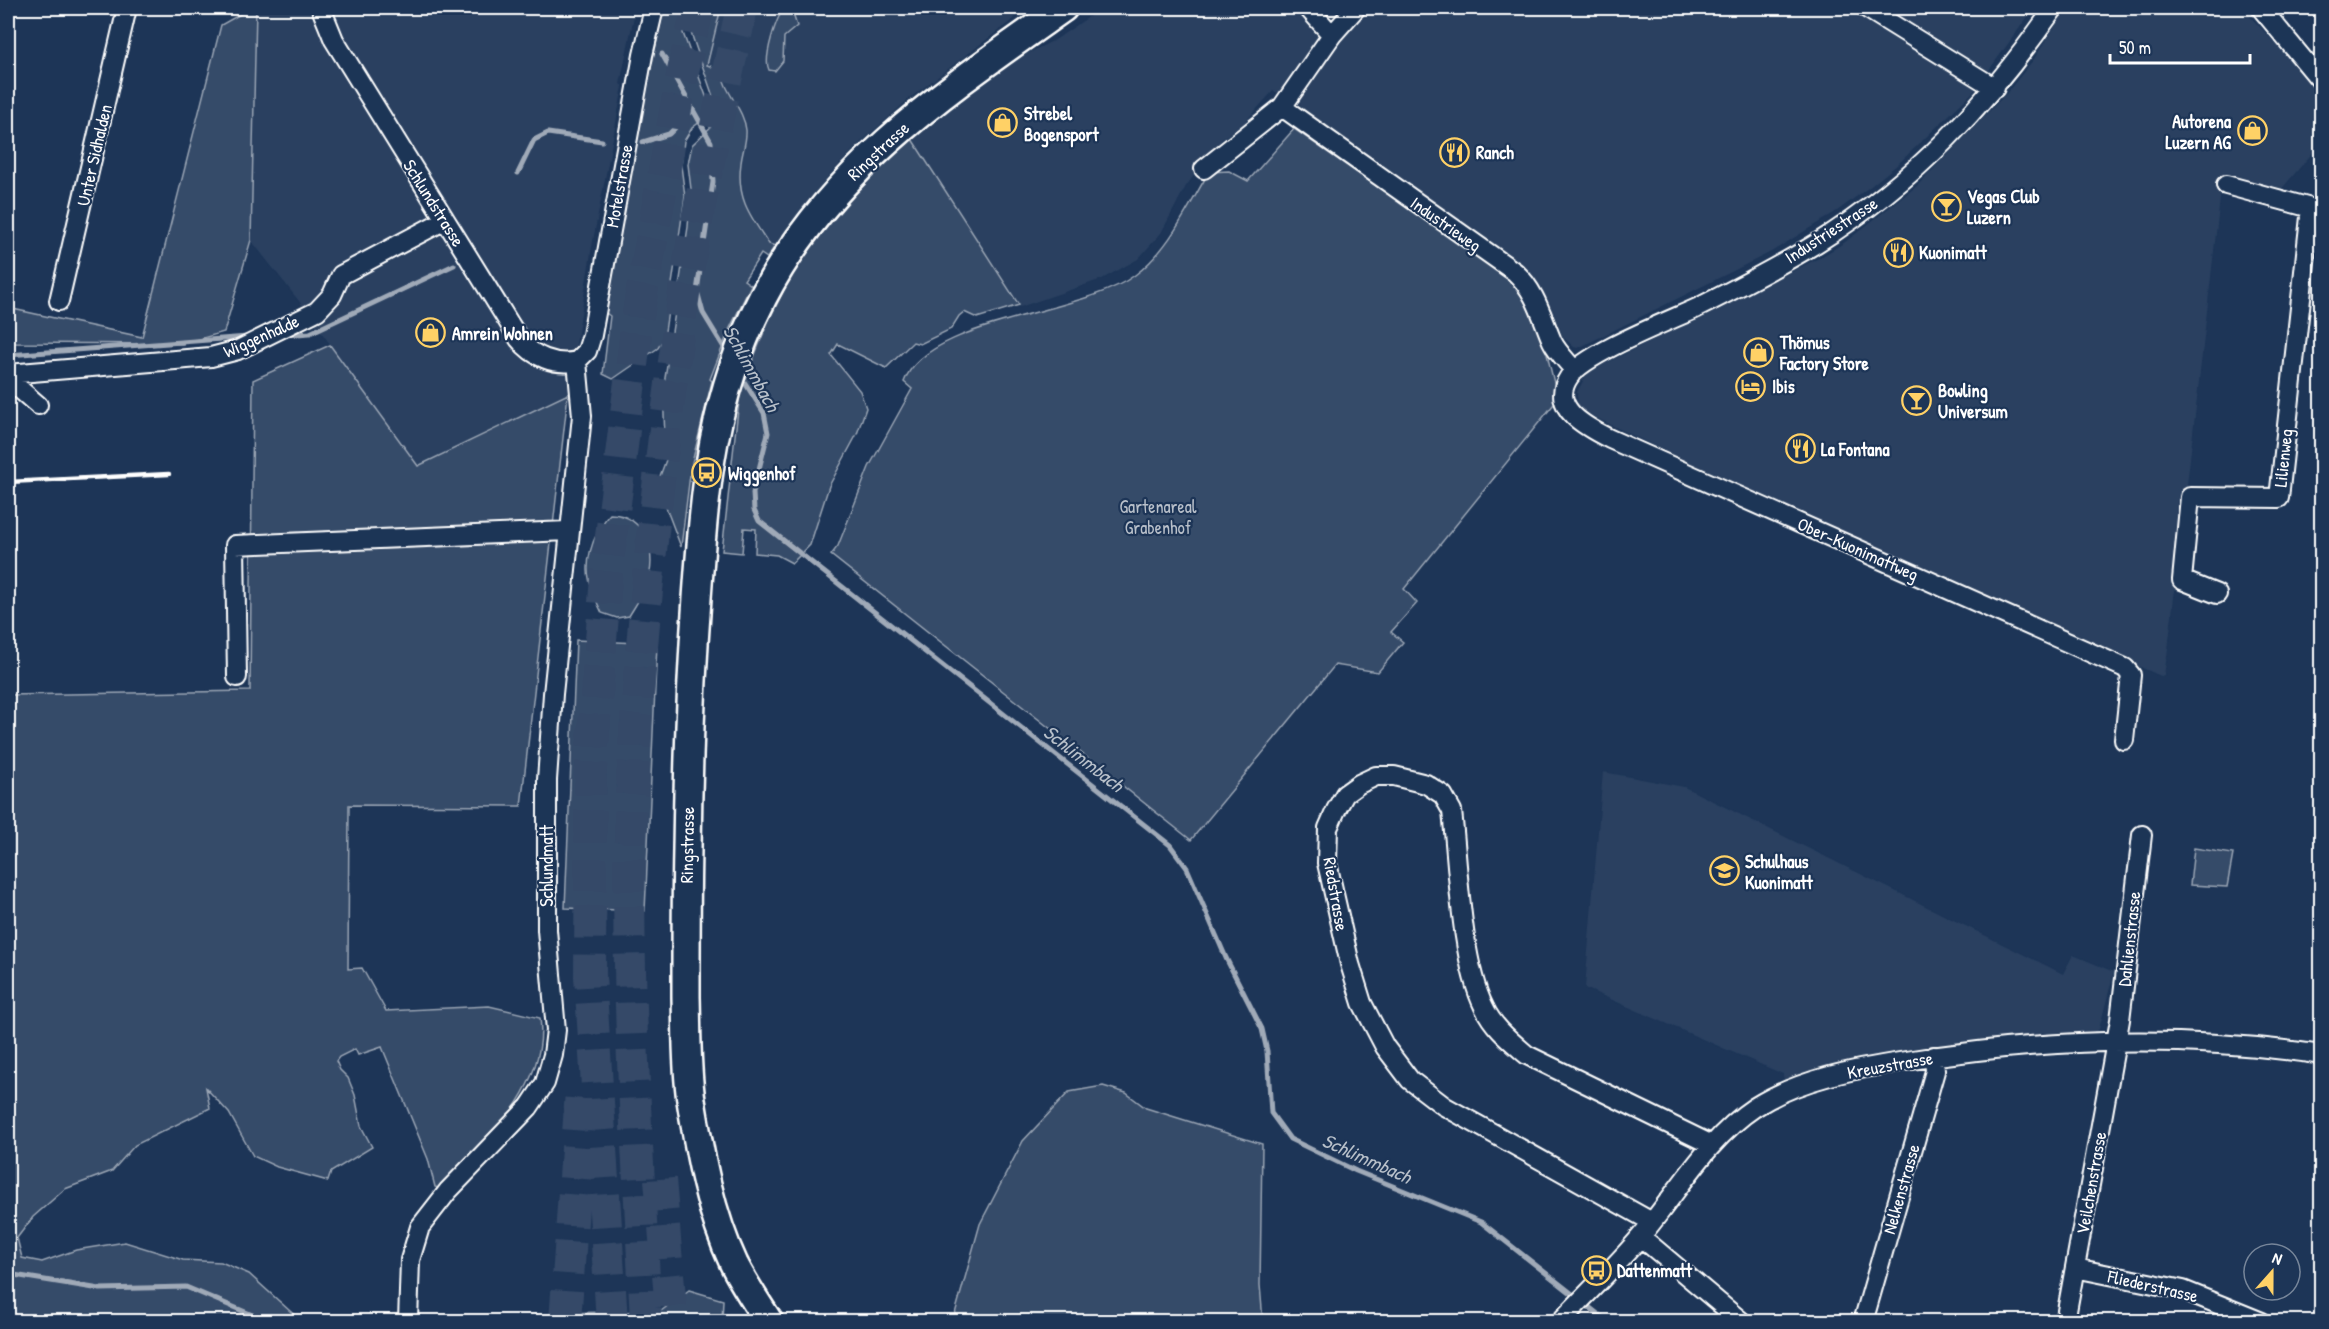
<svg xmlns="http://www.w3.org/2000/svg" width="2329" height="1329" viewBox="0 0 2329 1329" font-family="'Patrick Hand',sans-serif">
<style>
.built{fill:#2a4161}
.green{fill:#364b69;stroke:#9aa5b4;stroke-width:1.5}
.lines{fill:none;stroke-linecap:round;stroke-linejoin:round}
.stream{stroke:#a0aab8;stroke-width:5}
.highway-tunnel{stroke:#344968;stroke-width:32;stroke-dasharray:32 16;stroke-linecap:butt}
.street-casing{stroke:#fff;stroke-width:22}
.primary-casing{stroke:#fff;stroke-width:32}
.street{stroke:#1d3557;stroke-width:18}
.primary{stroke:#1d3557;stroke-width:27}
.rail{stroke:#fff;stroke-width:4.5}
.labels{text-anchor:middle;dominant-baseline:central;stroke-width:4.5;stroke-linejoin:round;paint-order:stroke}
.poi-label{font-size:18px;font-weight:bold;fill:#fff;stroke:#1d3557;text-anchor:start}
.street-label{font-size:18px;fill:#fff;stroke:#1d3557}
.park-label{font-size:18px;fill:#b9c0ca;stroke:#1d3557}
.water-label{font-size:20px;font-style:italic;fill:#b8c0ca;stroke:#1d3557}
</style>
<rect width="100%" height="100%" fill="#1d3557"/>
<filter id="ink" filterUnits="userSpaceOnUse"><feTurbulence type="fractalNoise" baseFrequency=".0167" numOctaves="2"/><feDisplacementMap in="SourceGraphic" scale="12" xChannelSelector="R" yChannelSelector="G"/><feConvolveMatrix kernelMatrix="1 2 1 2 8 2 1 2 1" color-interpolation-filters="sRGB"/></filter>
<g filter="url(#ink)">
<!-- built -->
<path class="built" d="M 256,8 L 624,8 L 634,16 L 620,84 L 623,86 L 592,246 L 568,394 L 418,466 L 299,301 L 251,240 Z
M 721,8 L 1022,8 L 1011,21 L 910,98 L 862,141 L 830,174 L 775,246 L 769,244 L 742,199 L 738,182 L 747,132 L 744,121 L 724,83 L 721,70 L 707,66 Z
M 1102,8 L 2034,8 L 1973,92 L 1898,164 L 1872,185 L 1837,211 L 1771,252 L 1578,348 L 1574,347 L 1563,337 L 1553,313 L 1524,270 L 1301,110 L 1299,100 L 1273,91 L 1244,123 L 1222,139 L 1186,186 L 1161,233 L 1138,259 L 1102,279 L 1020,307 L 910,136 L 1012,61 L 1055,40 Z
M 2067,8 L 2242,8 L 2291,60 L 2321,98 L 2321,143 L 2278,193 L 2222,181 L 2168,649 L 2164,675 L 2161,676 L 1852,541 L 1578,409 L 1577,392 L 1588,372 L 1821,257 L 1844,243 L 1917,186 L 2006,94 L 2034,59 Z
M 1603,772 L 1684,787 L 2063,974 L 2073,955 L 2114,972 L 2099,1029 L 2097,1032 L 1948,1045 L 1861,1059 L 1784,1082 L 1783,1074 L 1585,988 Z"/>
<!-- green -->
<path class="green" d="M 251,8 L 256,8 L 251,240 L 224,332 L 182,344 L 8,343 L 8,308 L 142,337 L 221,25 Z
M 664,8 L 683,8 L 683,33 L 710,107 L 709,115 L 692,128 L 684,141 L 681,166 L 685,196 L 664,338 L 658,348 L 613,379 L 603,374 L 610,316 L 606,313 L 636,137 Z
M 689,8 L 721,8 L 707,65 L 721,70 C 724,92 744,109 746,130 C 747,140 742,153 741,163 C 736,198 750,216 769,244 L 775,246 L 767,258 L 761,254 L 744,280 L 751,285 L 729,330 L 710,379 L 712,381 L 691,467 L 681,547 L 657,484 L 666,460 L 663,391 L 688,227 L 691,189 L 688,164 L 692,145 L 715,123 L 717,108 L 689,27 Z
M 785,8 L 791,8 L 797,26 L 784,37 L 783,61 L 775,71 L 769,70 C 763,59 776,16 785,8 Z
M 1294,129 L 1520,286 L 1544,342 L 1558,399 L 1404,589 L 1417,603 L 1391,632 L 1403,642 L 1378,672 L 1335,665 L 1191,840 L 831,555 L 838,546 L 869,467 L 912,389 L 904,382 C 926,319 1083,315 1135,275 C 1169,250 1188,207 1209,172 L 1229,171 L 1248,181 Z
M 910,136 L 1019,305 L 977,318 L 964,312 L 959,316 L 951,329 L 920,344 L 913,342 L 886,368 L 838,344 L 831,355 L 860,391 L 866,408 L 857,434 L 829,486 L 810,545 L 792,563 L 777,555 L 755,553 L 756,529 L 744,528 L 742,553 L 722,551 L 740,392 L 768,322 L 793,272 L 830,219 L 857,186 Z
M 330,345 L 418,466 L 568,394 L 521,806 L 349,805 L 348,969 L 362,968 L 386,1011 L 489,1006 L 540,1018 C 549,1088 485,1143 441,1189 L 435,1187 L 428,1159 L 382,1047 L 358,1055 L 355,1049 L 339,1057 L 336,1061 L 340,1070 L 348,1078 L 355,1095 L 361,1126 L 372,1147 L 331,1172 L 328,1181 L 277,1167 L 253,1156 L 229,1113 L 206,1088 L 210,1108 L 135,1145 L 112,1171 L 65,1189 L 33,1217 L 17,1238 L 22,1258 L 42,1262 L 76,1250 L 125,1242 L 183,1260 L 221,1262 L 249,1274 L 301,1321 L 8,1321 L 8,695 L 250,691 L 253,380 Z
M 610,514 C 646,514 659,556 646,586 C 642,596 635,606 629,616 L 617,618 L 602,613 C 587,583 582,565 597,533 C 601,526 604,520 610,514 Z
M 576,640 L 657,644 L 645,911 L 565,908 Z
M 2194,848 L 2233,854 L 2227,887 L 2190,885 Z
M 1103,1086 L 1126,1093 L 1146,1108 L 1262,1144 L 1260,1285 L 1263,1321 L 953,1321 L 980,1224 L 1023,1141 L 1069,1092 Z
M 689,1290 L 723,1300 L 722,1321 L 543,1321 L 559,1313 L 661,1311 Z"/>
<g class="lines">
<!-- stream -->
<path class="stream" d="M 662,54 L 711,142 L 713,182 L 697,291 L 703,313 L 728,354
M 643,142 L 669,134 L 693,110
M 518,173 L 534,140 L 548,133 L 602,141
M 284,335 L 310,333 L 454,265
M 8,355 L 248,337
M 740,375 L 764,413 L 768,433 L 753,493 L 754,510 L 759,521 L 1170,845 L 1187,868 L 1226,958 L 1262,1029 L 1267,1051 L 1271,1113 L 1290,1139 L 1356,1171 L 1481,1222 L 1608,1322
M 8,1274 L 100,1289 L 186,1287 L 269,1322"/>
<!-- highway-tunnel -->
<path class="highway-tunnel" d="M 660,1179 L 672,1322
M 565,1322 L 581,1091
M 612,1322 L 590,976 L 591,767 L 606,577 L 639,308 L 683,71 L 698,8
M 646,1322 C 638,1138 622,953 633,770 C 642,620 658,469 680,320 C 695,216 719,111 742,8"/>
<defs>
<path id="street" d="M 321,8 L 334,40 L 519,339 C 533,357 555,366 577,361
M 1308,8 L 1332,35
M 1866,8 L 1995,88
M 2054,8 C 1987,104 1917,180 1817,243 C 1778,267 1737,288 1697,308 C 1669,321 1584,354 1569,377 C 1548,408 1588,428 1610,439 L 2125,668 L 2131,675 L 2124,740
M 2261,8 L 2322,82
M 1282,107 L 1515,272 C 1536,292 1541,315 1552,341 C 1557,352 1567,361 1575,371
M 1204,169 L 1282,107 L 1332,35 L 1356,8
M 2226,185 L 2322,211
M 59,301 L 127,8
M 577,361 L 587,351 L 592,335 L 643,55 L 654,8
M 8,374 L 211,357 L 238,350 L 317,311 L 332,295 L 341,275 L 445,220
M 8,379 L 38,405
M 2217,594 L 2182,580 L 2190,497 L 2279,498 L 2311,208
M 237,677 L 235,545 L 568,531
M 1652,1222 L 1444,1106 L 1410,1080 L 1385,1047 L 1362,1003 L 1350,964 L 1327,863 L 1328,828 L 1336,810 L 1345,794 L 1359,784 L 1376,776 L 1394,776 L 1426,784 L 1443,795 L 1452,811 C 1458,865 1461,961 1484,1007 C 1493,1027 1511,1041 1527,1055 L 1712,1145
M 1641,1237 L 1742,1322
M 2075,1268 L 2183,1290 L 2262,1322
M 408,1322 L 410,1260 L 420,1227 L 448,1191 L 529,1107 L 545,1083 L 553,1055 L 556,1030 L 547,930 L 547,780 L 553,694 L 582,416 L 577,361
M 1560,1322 C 1587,1293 1616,1266 1641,1236 C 1678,1192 1707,1139 1755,1107 C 1799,1079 1855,1069 1906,1061 C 2042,1039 2185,1034 2322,1055
M 1863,1322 L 1935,1071 L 1934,1056
M 2065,1322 L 2120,1020 L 2142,835"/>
<path id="primary" d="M 769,1322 C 757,1303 744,1284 734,1264 C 710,1213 700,1156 691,1100 C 686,1066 687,1031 686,997 C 686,948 686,898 687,849 C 688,765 691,681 697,598 C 705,487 711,398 763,297 C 831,167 947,90 1063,8"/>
</defs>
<!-- street casing -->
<use href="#street" class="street-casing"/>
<!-- primary casing -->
<use href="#primary" class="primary-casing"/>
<!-- street -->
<use href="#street" class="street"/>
<!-- primary -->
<use href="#primary" class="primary"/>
<!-- rail -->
<path class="rail" d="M 8,482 L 169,474"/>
</g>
</g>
<!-- icons -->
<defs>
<symbol id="shop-ring" viewBox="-11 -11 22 22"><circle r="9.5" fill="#1d3557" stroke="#ffd166" stroke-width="1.5"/><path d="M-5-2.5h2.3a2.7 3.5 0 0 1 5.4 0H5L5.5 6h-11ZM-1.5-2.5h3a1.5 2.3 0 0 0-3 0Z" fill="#ffd166"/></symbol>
<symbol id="restaurant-ring" viewBox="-11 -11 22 22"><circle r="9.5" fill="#1d3557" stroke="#ffd166" stroke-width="1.5"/><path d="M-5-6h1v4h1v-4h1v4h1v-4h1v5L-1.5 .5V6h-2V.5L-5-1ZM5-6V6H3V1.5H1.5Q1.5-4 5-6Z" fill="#ffd166"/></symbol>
<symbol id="bar-ring" viewBox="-11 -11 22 22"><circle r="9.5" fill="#1d3557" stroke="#ffd166" stroke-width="1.5"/><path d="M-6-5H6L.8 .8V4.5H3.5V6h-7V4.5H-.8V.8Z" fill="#ffd166"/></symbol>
<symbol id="hotel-ring" viewBox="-11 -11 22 22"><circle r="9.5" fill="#1d3557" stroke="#ffd166" stroke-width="1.5"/><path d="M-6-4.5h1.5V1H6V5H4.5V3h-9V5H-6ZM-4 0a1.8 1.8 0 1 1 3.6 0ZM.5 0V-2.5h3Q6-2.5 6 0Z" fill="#ffd166"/></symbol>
<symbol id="bus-ring" viewBox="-11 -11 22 22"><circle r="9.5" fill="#1d3557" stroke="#ffd166" stroke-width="1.5"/><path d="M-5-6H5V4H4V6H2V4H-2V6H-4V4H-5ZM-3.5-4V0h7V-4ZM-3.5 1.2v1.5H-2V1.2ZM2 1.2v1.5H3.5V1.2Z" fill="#ffd166"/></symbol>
<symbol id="school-ring" viewBox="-11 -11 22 22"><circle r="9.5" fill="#1d3557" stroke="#ffd166" stroke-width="1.5"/><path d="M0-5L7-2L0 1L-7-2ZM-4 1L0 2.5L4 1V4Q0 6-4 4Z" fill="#ffd166"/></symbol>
</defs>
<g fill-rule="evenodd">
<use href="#shop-ring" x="986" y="106" width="33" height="33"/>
<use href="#shop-ring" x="2236" y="114" width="33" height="33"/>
<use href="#restaurant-ring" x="1438" y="136" width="33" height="33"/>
<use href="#bar-ring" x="1930" y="190" width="33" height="33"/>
<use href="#restaurant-ring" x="1882" y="236" width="33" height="33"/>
<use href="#shop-ring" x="414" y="316" width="33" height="33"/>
<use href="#shop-ring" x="1742" y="336" width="33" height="33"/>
<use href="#hotel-ring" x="1734" y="370" width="33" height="33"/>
<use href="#bar-ring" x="1900" y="384" width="33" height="33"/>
<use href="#restaurant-ring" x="1784" y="432" width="33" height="33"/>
<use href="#bus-ring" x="690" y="456" width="33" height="33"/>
<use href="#school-ring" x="1708" y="854" width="33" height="33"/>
<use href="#bus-ring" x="1580" y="1254" width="33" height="33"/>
</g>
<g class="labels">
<!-- poi labels -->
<g class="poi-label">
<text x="1024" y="113">Strebel<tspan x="1024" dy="21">Bogensport</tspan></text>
<text x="2231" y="121" text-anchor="end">Autorena<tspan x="2231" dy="21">Luzern AG</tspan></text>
<text x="1476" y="152">Ranch</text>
<text x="1967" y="196">Vegas Club<tspan x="1967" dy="21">Luzern</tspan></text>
<text x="1919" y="252">Kuonimatt</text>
<text x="452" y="333">Amrein Wohnen</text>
<text x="1780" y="342">Thömus<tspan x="1780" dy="21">Factory Store</tspan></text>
<text x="1772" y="386">Ibis</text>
<text x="1938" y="390">Bowling<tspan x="1938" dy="21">Universum</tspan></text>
<text x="1821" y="449">La Fontana</text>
<text x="728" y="473">Wiggenhof</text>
<text x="1745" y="861">Schulhaus<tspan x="1745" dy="21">Kuonimatt</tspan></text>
<text x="1617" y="1270">Dattenmatt</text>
</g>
<!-- street labels -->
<g class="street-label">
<text transform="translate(878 151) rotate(-43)">Ringstrasse</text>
<text transform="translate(94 155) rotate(-77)">Unter Sidhalden</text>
<text transform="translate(619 186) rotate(-80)">Motelstrasse</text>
<text transform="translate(434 203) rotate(58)">Schlundstrasse</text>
<text transform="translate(1446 224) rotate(35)">Industrieweg</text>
<text transform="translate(1831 230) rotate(-33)">Industriestrasse</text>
<text transform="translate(261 336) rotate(-24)">Wiggenhalde</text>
<text transform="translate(2283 458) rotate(-84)">Lilienweg</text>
<text transform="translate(1858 549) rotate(24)">Ober-Kuonimattweg</text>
<text transform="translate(687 845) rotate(-89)">Ringstrasse</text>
<text transform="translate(546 866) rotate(-90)">Schlundmatt</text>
<text transform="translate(1336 894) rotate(80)">Riedstrasse</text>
<text transform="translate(2129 939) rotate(-84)">Dahlienstrasse</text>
<text transform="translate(1890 1065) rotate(-10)">Kreuzstrasse</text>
<text transform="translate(2091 1183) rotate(-80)">Veilchenstrasse</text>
<text transform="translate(1901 1189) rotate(-74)">Nelkenstrasse</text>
<text transform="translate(2153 1286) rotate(13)">Fliederstrasse</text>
</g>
<!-- park labels -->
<g class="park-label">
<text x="1158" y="506">Gartenareal<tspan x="1158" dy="21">Grabenhof</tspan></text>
</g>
<!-- water labels -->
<g class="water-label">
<text transform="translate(752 368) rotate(61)">Schlimmbach</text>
<text transform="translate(1084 758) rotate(38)">Schlimmbach</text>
<text transform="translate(1367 1158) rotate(24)">Schlimmbach</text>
</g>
</g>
<!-- margin -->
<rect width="2329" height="1329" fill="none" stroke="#1d3557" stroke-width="30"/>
<rect x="15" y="15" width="2299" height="1299" fill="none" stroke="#fff" stroke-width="2" filter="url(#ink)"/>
<!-- north arrow -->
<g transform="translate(2272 1272) rotate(21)"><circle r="28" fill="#1d3557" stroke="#77869a" stroke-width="1.5"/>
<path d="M0-4.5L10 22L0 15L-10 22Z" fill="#ffd166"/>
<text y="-9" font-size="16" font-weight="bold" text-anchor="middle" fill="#ffffff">N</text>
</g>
<!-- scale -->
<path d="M2110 54v9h140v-9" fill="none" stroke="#ffffff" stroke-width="3"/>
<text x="2119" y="54" font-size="18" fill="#ffffff" stroke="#1d3557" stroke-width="4.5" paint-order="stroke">50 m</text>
</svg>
